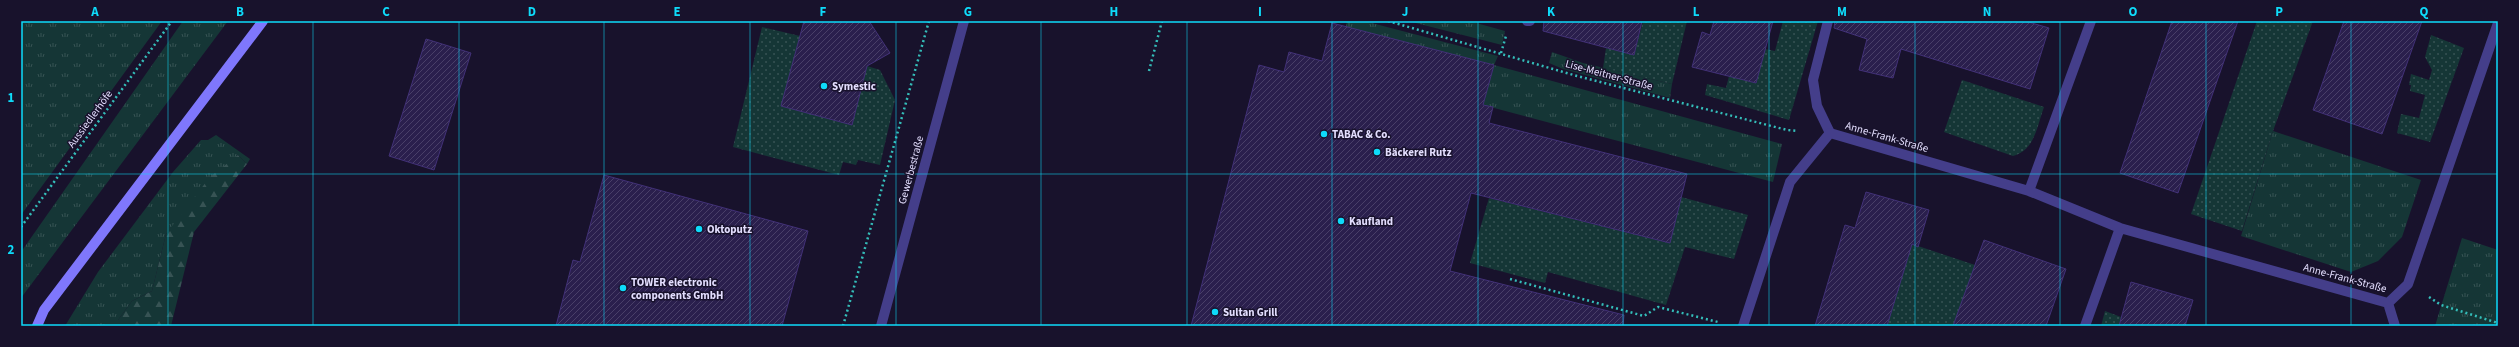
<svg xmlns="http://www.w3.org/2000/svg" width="2519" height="347" viewBox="0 0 2519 347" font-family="'Source Sans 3',sans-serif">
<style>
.grass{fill:url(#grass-tufts)}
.forest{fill:url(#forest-firs)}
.garden{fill:url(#garden-dots)}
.building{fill:url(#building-hatch);stroke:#423178}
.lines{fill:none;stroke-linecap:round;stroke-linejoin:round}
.path{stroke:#34bdb9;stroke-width:2.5;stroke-dasharray:2 3;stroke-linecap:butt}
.lane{stroke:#443e8a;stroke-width:10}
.street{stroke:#443e8a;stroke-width:10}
.secondary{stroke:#7f77fc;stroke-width:10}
.grid{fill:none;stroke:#0edbfa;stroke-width:1;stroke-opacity:0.55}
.poi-dot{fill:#0edbfa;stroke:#18122c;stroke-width:1.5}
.labels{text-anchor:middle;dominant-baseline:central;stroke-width:3;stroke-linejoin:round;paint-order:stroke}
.street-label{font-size:11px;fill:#e3defe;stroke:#18122c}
.poi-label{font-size:11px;font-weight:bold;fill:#e3defe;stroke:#18122c;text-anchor:start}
.neatline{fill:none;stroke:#0edbfa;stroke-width:1.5}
.grid-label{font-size:13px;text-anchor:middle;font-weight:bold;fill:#0edbfa}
</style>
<defs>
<pattern id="grass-tufts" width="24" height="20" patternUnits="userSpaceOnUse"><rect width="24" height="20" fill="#153636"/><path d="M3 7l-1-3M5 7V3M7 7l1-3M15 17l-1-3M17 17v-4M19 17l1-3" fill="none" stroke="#375354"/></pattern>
<pattern id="forest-firs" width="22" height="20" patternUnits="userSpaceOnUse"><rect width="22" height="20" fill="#153636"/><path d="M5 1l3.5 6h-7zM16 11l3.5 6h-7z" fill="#375354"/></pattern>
<pattern id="garden-dots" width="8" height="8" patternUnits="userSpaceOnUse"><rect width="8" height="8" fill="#153636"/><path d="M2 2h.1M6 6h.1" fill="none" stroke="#375354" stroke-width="1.8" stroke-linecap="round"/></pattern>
<pattern id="building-hatch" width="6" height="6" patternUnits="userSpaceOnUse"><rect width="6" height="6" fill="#2a1f4d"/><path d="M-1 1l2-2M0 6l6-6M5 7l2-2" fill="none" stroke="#493f68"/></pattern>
</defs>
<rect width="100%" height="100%" fill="#18122c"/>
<!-- grass -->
<path class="grass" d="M 22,21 L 162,21 L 21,215 L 21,27 Z
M 183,21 L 228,21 L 21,298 L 21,252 Z
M 1347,21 L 1364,21 L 1498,56 L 1494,65 L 1782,144 L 1773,182 L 1483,105 L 1494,65 L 1346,27 Z
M 1408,21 L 1469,21 L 1505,31 L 1502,45 Z
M 1552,52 L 1583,63 L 1672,84 L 1670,98 L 1563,69 L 1549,63 Z
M 2273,131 L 2421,180 L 2402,237 L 2378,261 L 2351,272 L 2241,236 Z
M 216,135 L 250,159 L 247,164 L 238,155 L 166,234 L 152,291 L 132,301 L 118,320 L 118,326 L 65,326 L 98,272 L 173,172 L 201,140 L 208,140 Z
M 2462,238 L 2498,250 L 2498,326 L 2435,326 Z"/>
<!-- forest -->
<path class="forest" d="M 238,155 L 247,164 L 194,232 L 171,326 L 118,326 L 118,320 L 132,301 L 152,291 L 166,234 L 210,177 Z"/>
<!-- garden -->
<path class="garden" d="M 1643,21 L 1687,21 L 1672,84 L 1603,68 L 1606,48 L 1634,55 Z
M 1783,21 L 1818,21 L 1789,120 L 1705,95 L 1707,84 L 1726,88 L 1729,76 L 1756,83 L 1765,49 L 1775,51 Z
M 2257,21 L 2313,21 L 2273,131 L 2242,231 L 2191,214 Z
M 762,27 L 800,36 L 782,106 L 852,125 L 867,66 L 880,70 L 895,100 L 880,165 L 858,160 L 856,165 L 843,162 L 839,175 L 733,147 Z
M 2431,35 L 2464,48 L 2430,142 L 2397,133 L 2401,114 L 2419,118 L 2425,95 L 2410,91 L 2411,85 L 2409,85 L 2411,74 L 2429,80 L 2432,70 L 2425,57 Z
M 1962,80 L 2044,107 C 2037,126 2035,150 2013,156 L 1944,132 Z
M 1681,197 L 1748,215 L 1734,259 L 1685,247 L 1666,305 L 1548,272 L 1545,283 L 1470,263 L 1489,198 L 1669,243 Z
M 1912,244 L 1975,265 L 2011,326 L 1873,326 Z
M 2105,311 L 2121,317 L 2119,326 L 2101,326 Z"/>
<!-- building -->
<path class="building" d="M 804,21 L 869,21 L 890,53 L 867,66 L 852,125 L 781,106 Z
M 1544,21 L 1642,21 L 1634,55 L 1543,31 Z
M 1714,21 L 1773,21 L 1756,83 L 1692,67 L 1702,32 L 1710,35 Z
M 1835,21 L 2025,21 L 2049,28 L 2030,89 L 1901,49 L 1893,78 L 1859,70 L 1867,39 L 1834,28 Z
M 2172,21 L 2238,21 L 2178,193 L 2120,173 Z
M 2344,21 L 2422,21 L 2382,134 L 2313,110 Z
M 1332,23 L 1494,65 L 1483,105 L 1493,107 L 1489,123 L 1687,174 L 1670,243 L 1471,193 L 1450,271 L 1624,315 L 1623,326 L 1191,326 L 1259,65 L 1284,72 L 1289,52 L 1322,61 Z
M 426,39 L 471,53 L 434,170 L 389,156 Z
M 604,175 L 808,231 L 782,326 L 556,326 L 573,260 L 580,262 Z
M 1866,192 L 1929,210 L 1918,247 L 1912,244 L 1887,326 L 1815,326 L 1845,225 L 1855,228 Z
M 1984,240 L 2066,269 L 2046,326 L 1953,326 Z
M 2131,282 L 2193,300 L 2185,326 L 2119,326 Z"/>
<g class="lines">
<!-- path -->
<path class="path" d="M 1388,21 L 1577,76 L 1787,130 L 1798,131
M 1501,53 L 1506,36
M 1149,71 L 1162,21
M 21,227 L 172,21
M 1510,279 L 1644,316 L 1658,307 L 1718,322
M 2429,297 L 2441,305 L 2498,323
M 843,326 L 929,21"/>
<!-- lane -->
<path class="lane" d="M 1828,21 L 1813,80 L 1817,106 L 1830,133"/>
<!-- street -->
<path class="street" d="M 1527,21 L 1530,21
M 2029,191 L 2091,21
M 2388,303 L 2395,326
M 881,326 L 964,21
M 1743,326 L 1790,182 L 1830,133 L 2029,191 L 2120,228 L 2388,303 L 2408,284 L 2498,23
M 2085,326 L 2120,228"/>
<!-- secondary -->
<path class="secondary" d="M 37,326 L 44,310 L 263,21"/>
</g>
<!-- grid -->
<path class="grid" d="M 168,21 L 168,326M 313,21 L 313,326M 459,21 L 459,326M 604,21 L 604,326M 750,21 L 750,326M 896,21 L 896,326M 1041,21 L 1041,326M 1187,21 L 1187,326M 1332,21 L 1332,326M 1478,21 L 1478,326M 1623,21 L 1623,326M 1769,21 L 1769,326M 1915,21 L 1915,326M 2060,21 L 2060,326M 2206,21 L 2206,326M 2351,21 L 2351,326M 21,174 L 2498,174"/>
<!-- markers -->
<g class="poi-dot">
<circle cx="824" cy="86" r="4"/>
<circle cx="1324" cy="134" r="4"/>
<circle cx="1377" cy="152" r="4"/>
<circle cx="1341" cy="221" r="4"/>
<circle cx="699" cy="229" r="4"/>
<circle cx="623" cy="288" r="4"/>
<circle cx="1215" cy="312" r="4"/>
</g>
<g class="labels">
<!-- street labels -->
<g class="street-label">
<text transform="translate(1609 75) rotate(15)">Lise-Meitner-Straße</text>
<text transform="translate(90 119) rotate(-54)">Aussiedlerhöfe</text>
<text transform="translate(1887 137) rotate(16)">Anne-Frank-Straße</text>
<text transform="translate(911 170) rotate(-75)">Gewerbestraße</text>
<text transform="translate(2345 278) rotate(15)">Anne-Frank-Straße</text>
</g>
<!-- poi labels -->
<g class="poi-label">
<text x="832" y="86">Symestic</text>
<text x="1332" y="134">TABAC &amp; Co.</text>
<text x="1385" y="152">Bäckerei Rutz</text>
<text x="1349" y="221">Kaufland</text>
<text x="707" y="229">Oktoputz</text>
<text x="631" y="282">TOWER electronic<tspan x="631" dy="13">components GmbH</tspan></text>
<text x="1223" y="312">Sultan Grill</text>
</g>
</g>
<!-- border -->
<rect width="2519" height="347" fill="none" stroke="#18122c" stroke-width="44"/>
<rect x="22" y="22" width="2475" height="303" class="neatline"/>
<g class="grid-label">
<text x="95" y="16">A</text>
<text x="240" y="16">B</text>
<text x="386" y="16">C</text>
<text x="532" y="16">D</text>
<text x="677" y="16">E</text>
<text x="823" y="16">F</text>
<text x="968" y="16">G</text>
<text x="1114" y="16">H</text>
<text x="1260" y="16">I</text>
<text x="1405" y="16">J</text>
<text x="1551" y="16">K</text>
<text x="1696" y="16">L</text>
<text x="1842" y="16">M</text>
<text x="1987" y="16">N</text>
<text x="2133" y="16">O</text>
<text x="2279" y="16">P</text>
<text x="2424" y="16">Q</text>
<text x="11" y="102">1</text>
<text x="11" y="254">2</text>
</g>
</svg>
